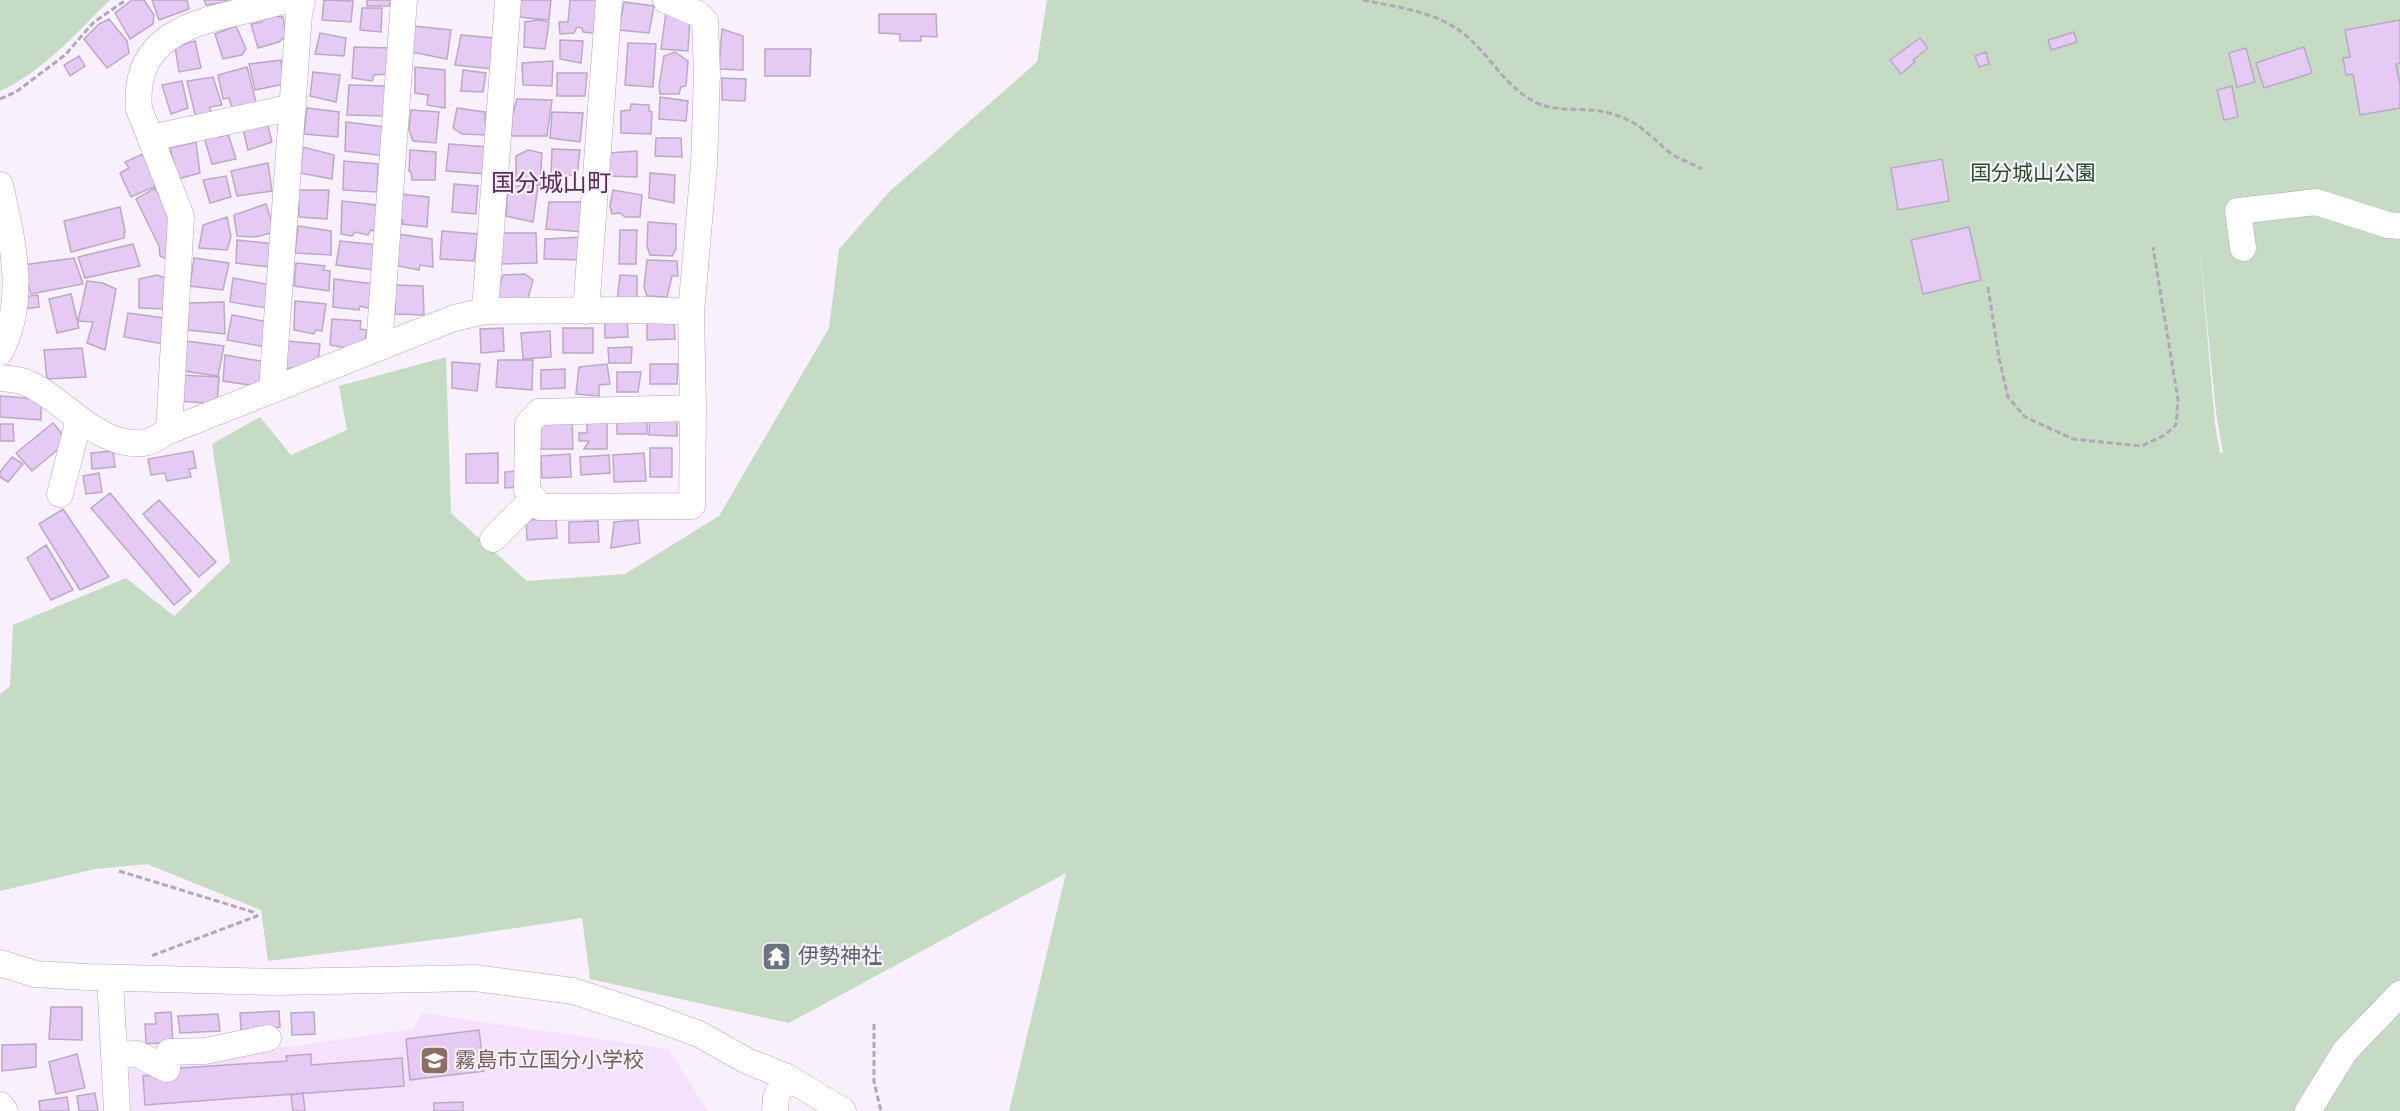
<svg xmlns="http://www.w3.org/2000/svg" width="2400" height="1111" viewBox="0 0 2400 1111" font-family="Roboto,'Noto Sans JP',sans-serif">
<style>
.built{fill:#f4e1fe}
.green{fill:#c5dbc4;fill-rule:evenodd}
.building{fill:#e5caf3;stroke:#bba9c4;stroke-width:1.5}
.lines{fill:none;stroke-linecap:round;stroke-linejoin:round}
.minor-casing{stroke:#b5a4bf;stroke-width:27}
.path{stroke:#b0a9b4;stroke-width:3;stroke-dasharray:6 3;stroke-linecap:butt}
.minor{stroke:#fff;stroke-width:26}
.labels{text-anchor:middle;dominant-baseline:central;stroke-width:4.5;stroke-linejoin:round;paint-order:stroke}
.park-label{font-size:21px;fill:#215223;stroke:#f8f1fd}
.worship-label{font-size:21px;fill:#5b616d;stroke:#f8f1fd;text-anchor:start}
.education-label{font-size:21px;fill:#785e54;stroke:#f8f1fd;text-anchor:start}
.quarter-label{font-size:24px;fill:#5b2b5c;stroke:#f8f1fd}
</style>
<rect width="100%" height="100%" fill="#f8f1fd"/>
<!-- built -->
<path class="built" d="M 422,1013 L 668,1049 L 708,1111 L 131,1111 L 129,1069 L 413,1029 Z"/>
<!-- green -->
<path class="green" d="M 0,0 L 110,0 C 76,33 43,72 0,91 Z
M 1047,0 L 2400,0 L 2400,1111 L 1009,1111 L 1066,873 L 789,1023 L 590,979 L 582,918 L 456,937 L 268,961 L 261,910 L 147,864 L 95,869 L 0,891 L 0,694 L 10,686 L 13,625 L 126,578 L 174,616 L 230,562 L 212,444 L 260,417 L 291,455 L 347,430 L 339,386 L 446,357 L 451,513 L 527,581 L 625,574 L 719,516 L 829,328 L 839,249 L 890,191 L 1037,62 ZM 2199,241 L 2216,413 L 2223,453 L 2220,453 L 2215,424 Z"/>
<!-- building -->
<path class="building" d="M 132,0 L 144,0 L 154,15 L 153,24 L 130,39 L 115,13 Z
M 152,0 L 187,0 L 189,9 L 159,20 Z
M 204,0 L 229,0 L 229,2 L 206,5 Z
M 324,0 L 353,1 L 351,22 L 322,20 Z
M 367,0 L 391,0 L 389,6 L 367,6 Z
M 520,0 L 551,0 L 549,20 L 519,17 Z
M 570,0 L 598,0 L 601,34 L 583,32 L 582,28 L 577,27 L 574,33 L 560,34 L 559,22 L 568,22 Z
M 624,2 L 654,6 L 649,33 L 619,30 Z
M 362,8 L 382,8 L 381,32 L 360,30 Z
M 666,12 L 690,16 L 688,51 L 661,49 Z
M 879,14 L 936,14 L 937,37 L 921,36 L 921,41 L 900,41 L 900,34 L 879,33 Z
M 268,15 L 283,17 L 286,36 L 279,42 L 258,48 L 251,24 L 262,22 L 262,18 Z
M 109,19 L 127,41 L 129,53 L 107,68 L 84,39 L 99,24 Z
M 537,20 L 549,22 L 545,49 L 524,47 L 525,22 Z
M 2400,20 L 2400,63 L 2396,64 L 2400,85 L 2400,108 L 2360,115 L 2353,74 L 2346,75 L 2343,58 L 2350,57 L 2345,30 Z
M 236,26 L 246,49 L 242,55 L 223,59 L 215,34 Z
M 414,26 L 451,30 L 447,59 L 411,52 Z
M 722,29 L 743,36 L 743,70 L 719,69 Z
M 2074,32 L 2077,42 L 2051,50 L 2048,40 Z
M 320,33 L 346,38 L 344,56 L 315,54 Z
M 461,35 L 494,38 L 492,69 L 455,65 Z
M 1920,38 L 1928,48 L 1913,60 L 1915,62 L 1901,74 L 1890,60 Z
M 560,40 L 583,41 L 581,63 L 560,59 Z
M 195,41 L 201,68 L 179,72 L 175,47 Z
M 628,43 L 656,44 L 653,87 L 625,85 Z
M 354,47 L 392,48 L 388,74 L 374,75 L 372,81 L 352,78 Z
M 2304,47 L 2312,73 L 2264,88 L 2256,63 Z
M 2246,48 L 2255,82 L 2237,87 L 2229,53 Z
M 765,49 L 811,49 L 810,76 L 765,76 Z
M 675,52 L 688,61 L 686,86 L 681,87 L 679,94 L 660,94 L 659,86 L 664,56 Z
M 1986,52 L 1989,64 L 1979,67 L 1975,56 Z
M 79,56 L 85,66 L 70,76 L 64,65 Z
M 281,60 L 284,84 L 255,90 L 249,64 Z
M 553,61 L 552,86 L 523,85 L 522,63 Z
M 247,67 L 257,106 L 233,110 L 229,98 L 223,99 L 218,75 Z
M 415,67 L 445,70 L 445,108 L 427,105 L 428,95 L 415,93 Z
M 463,70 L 486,73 L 483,92 L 461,91 Z
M 313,72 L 340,75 L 336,102 L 310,96 Z
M 557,73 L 587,73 L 585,96 L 557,96 Z
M 213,77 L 222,105 L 210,107 L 211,114 L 196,118 L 187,81 Z
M 722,78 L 746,79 L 745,101 L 722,100 Z
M 182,81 L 188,108 L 171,114 L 162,85 Z
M 349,85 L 387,86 L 386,116 L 347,115 Z
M 2232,86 L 2238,117 L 2224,120 L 2217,90 Z
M 660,97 L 688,101 L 686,121 L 659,119 Z
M 517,99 L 552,100 L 547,136 L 511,136 L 512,116 Z
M 631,104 L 649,105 L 649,111 L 652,112 L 651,134 L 621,133 L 621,111 L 630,110 Z
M 307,108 L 339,112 L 338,137 L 304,134 Z
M 457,108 L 485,112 L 486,135 L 462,134 L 453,128 Z
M 411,110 L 439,112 L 436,143 L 413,141 L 409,130 Z
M 552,112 L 583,113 L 580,142 L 550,138 Z
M 266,119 L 272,142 L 248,150 L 242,125 Z
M 346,122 L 385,127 L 385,156 L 345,151 Z
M 218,133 L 220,137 L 228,134 L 236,159 L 212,164 L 204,137 Z
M 656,138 L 681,138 L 682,157 L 655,156 Z
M 196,142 L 200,173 L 178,179 L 170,148 Z
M 449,144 L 488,147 L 486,174 L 446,171 Z
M 303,147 L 334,155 L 332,179 L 300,173 Z
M 552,149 L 580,150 L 577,176 L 551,174 Z
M 410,150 L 436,152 L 435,180 L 412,180 L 411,172 L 409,171 Z
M 528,150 L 542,153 L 540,185 L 516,182 L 516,156 Z
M 637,151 L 637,177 L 607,176 L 608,153 Z
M 143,154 L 158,185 L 131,197 L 120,173 L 129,168 L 125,162 Z
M 1942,159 L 1949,201 L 1898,210 L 1891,168 Z
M 344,161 L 378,164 L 377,192 L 343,190 Z
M 268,163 L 272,191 L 237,196 L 231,171 Z
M 650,173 L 675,175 L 674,203 L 649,198 Z
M 226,176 L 231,197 L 210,203 L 203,180 Z
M 454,184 L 478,186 L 476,214 L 452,212 Z
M 508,186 L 538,186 L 533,222 L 506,216 Z
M 155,188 L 174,225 L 168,255 L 164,258 L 160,256 L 159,246 L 136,199 Z
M 298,190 L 329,190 L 327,219 L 299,217 Z
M 613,190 L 642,195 L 640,217 L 625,217 L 620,213 L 612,214 L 610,206 Z
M 400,194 L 429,197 L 427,227 L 402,224 L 403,220 L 399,219 Z
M 342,201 L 377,205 L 377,232 L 371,230 L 368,235 L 355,232 L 352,236 L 341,234 Z
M 549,202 L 584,202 L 584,232 L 546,229 Z
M 266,204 L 275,232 L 255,237 L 237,236 L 234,215 Z
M 120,207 L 125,231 L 124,238 L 71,252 L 64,221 Z
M 227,217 L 231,237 L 227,250 L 199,248 L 203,225 Z
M 648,222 L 676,224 L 676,249 L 672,256 L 650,255 L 647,246 Z
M 298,226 L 331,231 L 331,255 L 295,253 Z
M 1969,227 L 1981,280 L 1923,294 L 1911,240 Z
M 620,230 L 637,230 L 636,264 L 619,264 Z
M 442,231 L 478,234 L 474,261 L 440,259 Z
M 501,233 L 536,233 L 537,263 L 500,264 Z
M 398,234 L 432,239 L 433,267 L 420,265 L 419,270 L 398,266 Z
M 582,237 L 582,260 L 544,259 L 545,239 Z
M 237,240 L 274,244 L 269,267 L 236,263 Z
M 340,241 L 378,245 L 374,270 L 336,265 Z
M 133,244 L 140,266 L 85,278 L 78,257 Z
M 74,258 L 83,284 L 31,294 L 23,265 Z
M 194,258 L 229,263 L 223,290 L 190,286 Z
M 647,260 L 677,261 L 678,276 L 672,276 L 667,297 L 647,296 L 644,287 Z
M 296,263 L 325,266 L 323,270 L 330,271 L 329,291 L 294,286 Z
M 525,274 L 533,280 L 528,298 L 508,310 L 499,303 L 497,294 L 503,275 Z
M 157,275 L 171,280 L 168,309 L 139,308 L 139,279 Z
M 620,275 L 637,276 L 637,303 L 617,302 Z
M 233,278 L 271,285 L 267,308 L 230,302 Z
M 334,279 L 374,284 L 372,309 L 360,306 L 359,310 L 333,307 Z
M 87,281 L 103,283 L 116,289 L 105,350 L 87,343 L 93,322 L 78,321 Z
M 395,285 L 423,286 L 424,315 L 395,314 Z
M 71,294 L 79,328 L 57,333 L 49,299 Z
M 38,295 L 39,307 L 24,309 L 22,297 Z
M 295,301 L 326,304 L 322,331 L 316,330 L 314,334 L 294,330 Z
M 224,302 L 225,334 L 188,330 L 188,303 Z
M 128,313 L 164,318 L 164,344 L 124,337 Z
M 232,315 L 269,322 L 266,347 L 227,340 Z
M 627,316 L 628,337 L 605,338 L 605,317 Z
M 332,319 L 361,321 L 360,329 L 367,330 L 363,351 L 330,345 Z
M 647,322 L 674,322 L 675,339 L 647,340 Z
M 503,328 L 504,351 L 481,353 L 480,329 Z
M 563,328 L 593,328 L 593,353 L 563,353 Z
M 550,331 L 551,357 L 523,359 L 521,333 Z
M 186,341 L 224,346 L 218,376 L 183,371 Z
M 287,341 L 320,344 L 317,369 L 285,368 Z
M 632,347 L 631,363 L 609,363 L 608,348 Z
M 82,348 L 86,377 L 47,379 L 44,350 Z
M 225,355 L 267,362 L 262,387 L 223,381 Z
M 498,360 L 533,360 L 532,390 L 496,387 Z
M 452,362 L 480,364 L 477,391 L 452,388 Z
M 607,364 L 610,384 L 599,385 L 599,396 L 576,394 L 579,367 Z
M 650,364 L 678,364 L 677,384 L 650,384 Z
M 565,369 L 565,388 L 541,389 L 541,370 Z
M 617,372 L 641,372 L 638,392 L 617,392 Z
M 181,375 L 219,377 L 217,404 L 179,401 Z
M 0,396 L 41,399 L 41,420 L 0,417 Z
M 647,412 L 647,434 L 617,434 L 617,413 Z
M 600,416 L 607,416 L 607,449 L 584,449 L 589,441 L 579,441 L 579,433 L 587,433 L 587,423 L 600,423 Z
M 650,416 L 677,417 L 677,436 L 649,435 Z
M 572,417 L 573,449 L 541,449 L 540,418 Z
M 53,423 L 68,441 L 32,471 L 16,453 Z
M 0,424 L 13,424 L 14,441 L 0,441 Z
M 650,448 L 672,448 L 672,477 L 650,477 Z
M 113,451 L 115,467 L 92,469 L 91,453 Z
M 193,451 L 196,468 L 189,469 L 191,477 L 167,481 L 165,473 L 151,475 L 148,459 Z
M 498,453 L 498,483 L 466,483 L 466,454 Z
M 644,453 L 646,481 L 614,482 L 613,455 Z
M 570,454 L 571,477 L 542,478 L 541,456 Z
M 609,455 L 610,473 L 581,475 L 580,457 Z
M 12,457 L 23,464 L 8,482 L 0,477 L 0,472 Z
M 518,471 L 518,487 L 505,488 L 505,472 Z
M 99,473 L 102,492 L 86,494 L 83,476 Z
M 110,493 L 191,591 L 174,605 L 91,508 Z
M 159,500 L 216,562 L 199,577 L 143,514 Z
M 63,509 L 109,577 L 80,590 L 39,524 Z
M 556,519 L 557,538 L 527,540 L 526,520 Z
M 638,520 L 640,543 L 611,548 L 614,522 Z
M 598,521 L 599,542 L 569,543 L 569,522 Z
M 46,545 L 73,590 L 51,600 L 27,558 Z
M 51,1007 L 82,1007 L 82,1040 L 49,1039 Z
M 279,1011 L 280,1027 L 241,1030 L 240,1013 Z
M 171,1012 L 173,1042 L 146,1044 L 145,1024 L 156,1024 L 155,1013 Z
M 314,1012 L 315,1034 L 292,1035 L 291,1013 Z
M 218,1014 L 220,1031 L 180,1033 L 178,1016 Z
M 479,1030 L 484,1071 L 410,1080 L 406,1039 Z
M 36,1044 L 36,1067 L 2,1071 L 2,1045 Z
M 77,1054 L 85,1088 L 56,1094 L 49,1062 Z
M 311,1054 L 311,1065 L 402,1058 L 404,1086 L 145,1105 L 143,1076 L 168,1074 L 167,1069 L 287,1061 L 286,1056 Z
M 95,1093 L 98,1111 L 79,1111 L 77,1096 Z
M 303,1093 L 305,1111 L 293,1111 L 291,1095 Z
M 67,1097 L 69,1111 L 40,1111 L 39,1101 Z
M 463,1102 L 463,1111 L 434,1111 L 434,1103 Z"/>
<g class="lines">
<defs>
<path id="minor" d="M 666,0 L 698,14 L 705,21 L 707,74 L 704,165 L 691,312 L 693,408
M 151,138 L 293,107
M 0,185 C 12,239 28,300 0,352
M 2243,248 L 2238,211 L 2316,202 L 2388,225 L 2400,226
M 485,311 L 508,0
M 586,311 L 609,0
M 379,347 L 404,0
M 0,378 C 9,379 19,379 27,383 C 66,400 96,447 143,443 C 152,442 161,435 169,431 L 454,318 L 485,311 L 649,310 L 691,312
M 272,390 L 299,14 L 302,0
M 693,408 L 692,506 L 540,507 L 527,491 L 528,424 L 539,412 Z
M 169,431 L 181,216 L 139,109 C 131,18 225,20 286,0
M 60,494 L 79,419
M 493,539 L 534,498
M 0,963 L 35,974 L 87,977 L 278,982 L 475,978 L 573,991 L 644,1014 L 699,1034 L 747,1061 L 785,1076 L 843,1111
M 110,978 L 117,1111
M 114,1055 L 137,1054 L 167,1069 L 169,1052 L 205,1051 L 268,1038
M 0,1105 L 5,1111
M 775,1111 L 776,1098 L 785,1076
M 2308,1111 L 2345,1051 L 2400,994"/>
</defs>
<!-- minor casing -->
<use href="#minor" class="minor-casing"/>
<!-- path -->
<path class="path" d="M 1363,0 C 1401,8 1443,12 1472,41 C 1493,61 1507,87 1533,101 C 1556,114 1585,106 1609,113 C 1637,120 1648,134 1669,152 C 1678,159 1691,163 1702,169
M 0,99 L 16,92 L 65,55 L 94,22 L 126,0
M 1988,287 L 1999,358 L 2008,397 L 2025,417 L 2073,439 L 2141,446 L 2165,435 L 2176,425 L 2178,400 L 2153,247
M 119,871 L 253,912 L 257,916 L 151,956
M 874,1024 L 874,1082 L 881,1111"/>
<!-- minor -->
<use href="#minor" class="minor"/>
</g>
<!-- icons -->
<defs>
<symbol id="temple-square" viewBox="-11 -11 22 22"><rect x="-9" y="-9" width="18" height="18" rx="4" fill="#6b7280" stroke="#f8f1fd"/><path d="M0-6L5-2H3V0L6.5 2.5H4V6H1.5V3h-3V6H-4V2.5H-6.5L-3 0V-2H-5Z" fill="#fff"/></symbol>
<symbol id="school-square" viewBox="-11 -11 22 22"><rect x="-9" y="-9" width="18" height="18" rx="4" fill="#8d6e63" stroke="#f8f1fd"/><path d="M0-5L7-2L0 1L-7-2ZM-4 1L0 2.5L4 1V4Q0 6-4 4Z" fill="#fff"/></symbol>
</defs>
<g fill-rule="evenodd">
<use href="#temple-square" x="760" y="940" width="33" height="33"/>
<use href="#school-square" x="418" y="1044" width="33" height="33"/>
</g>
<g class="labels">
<!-- park labels -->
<g class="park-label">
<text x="2033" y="173">国分城山公園</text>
</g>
<!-- worship labels -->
<g class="worship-label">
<text x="798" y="956">伊勢神社</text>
</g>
<!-- education labels -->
<g class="education-label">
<text x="455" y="1060">霧島市立国分小学校</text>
</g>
<!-- quarter labels -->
<g class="quarter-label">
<text x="551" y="183">国分城山町</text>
</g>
</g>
</svg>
